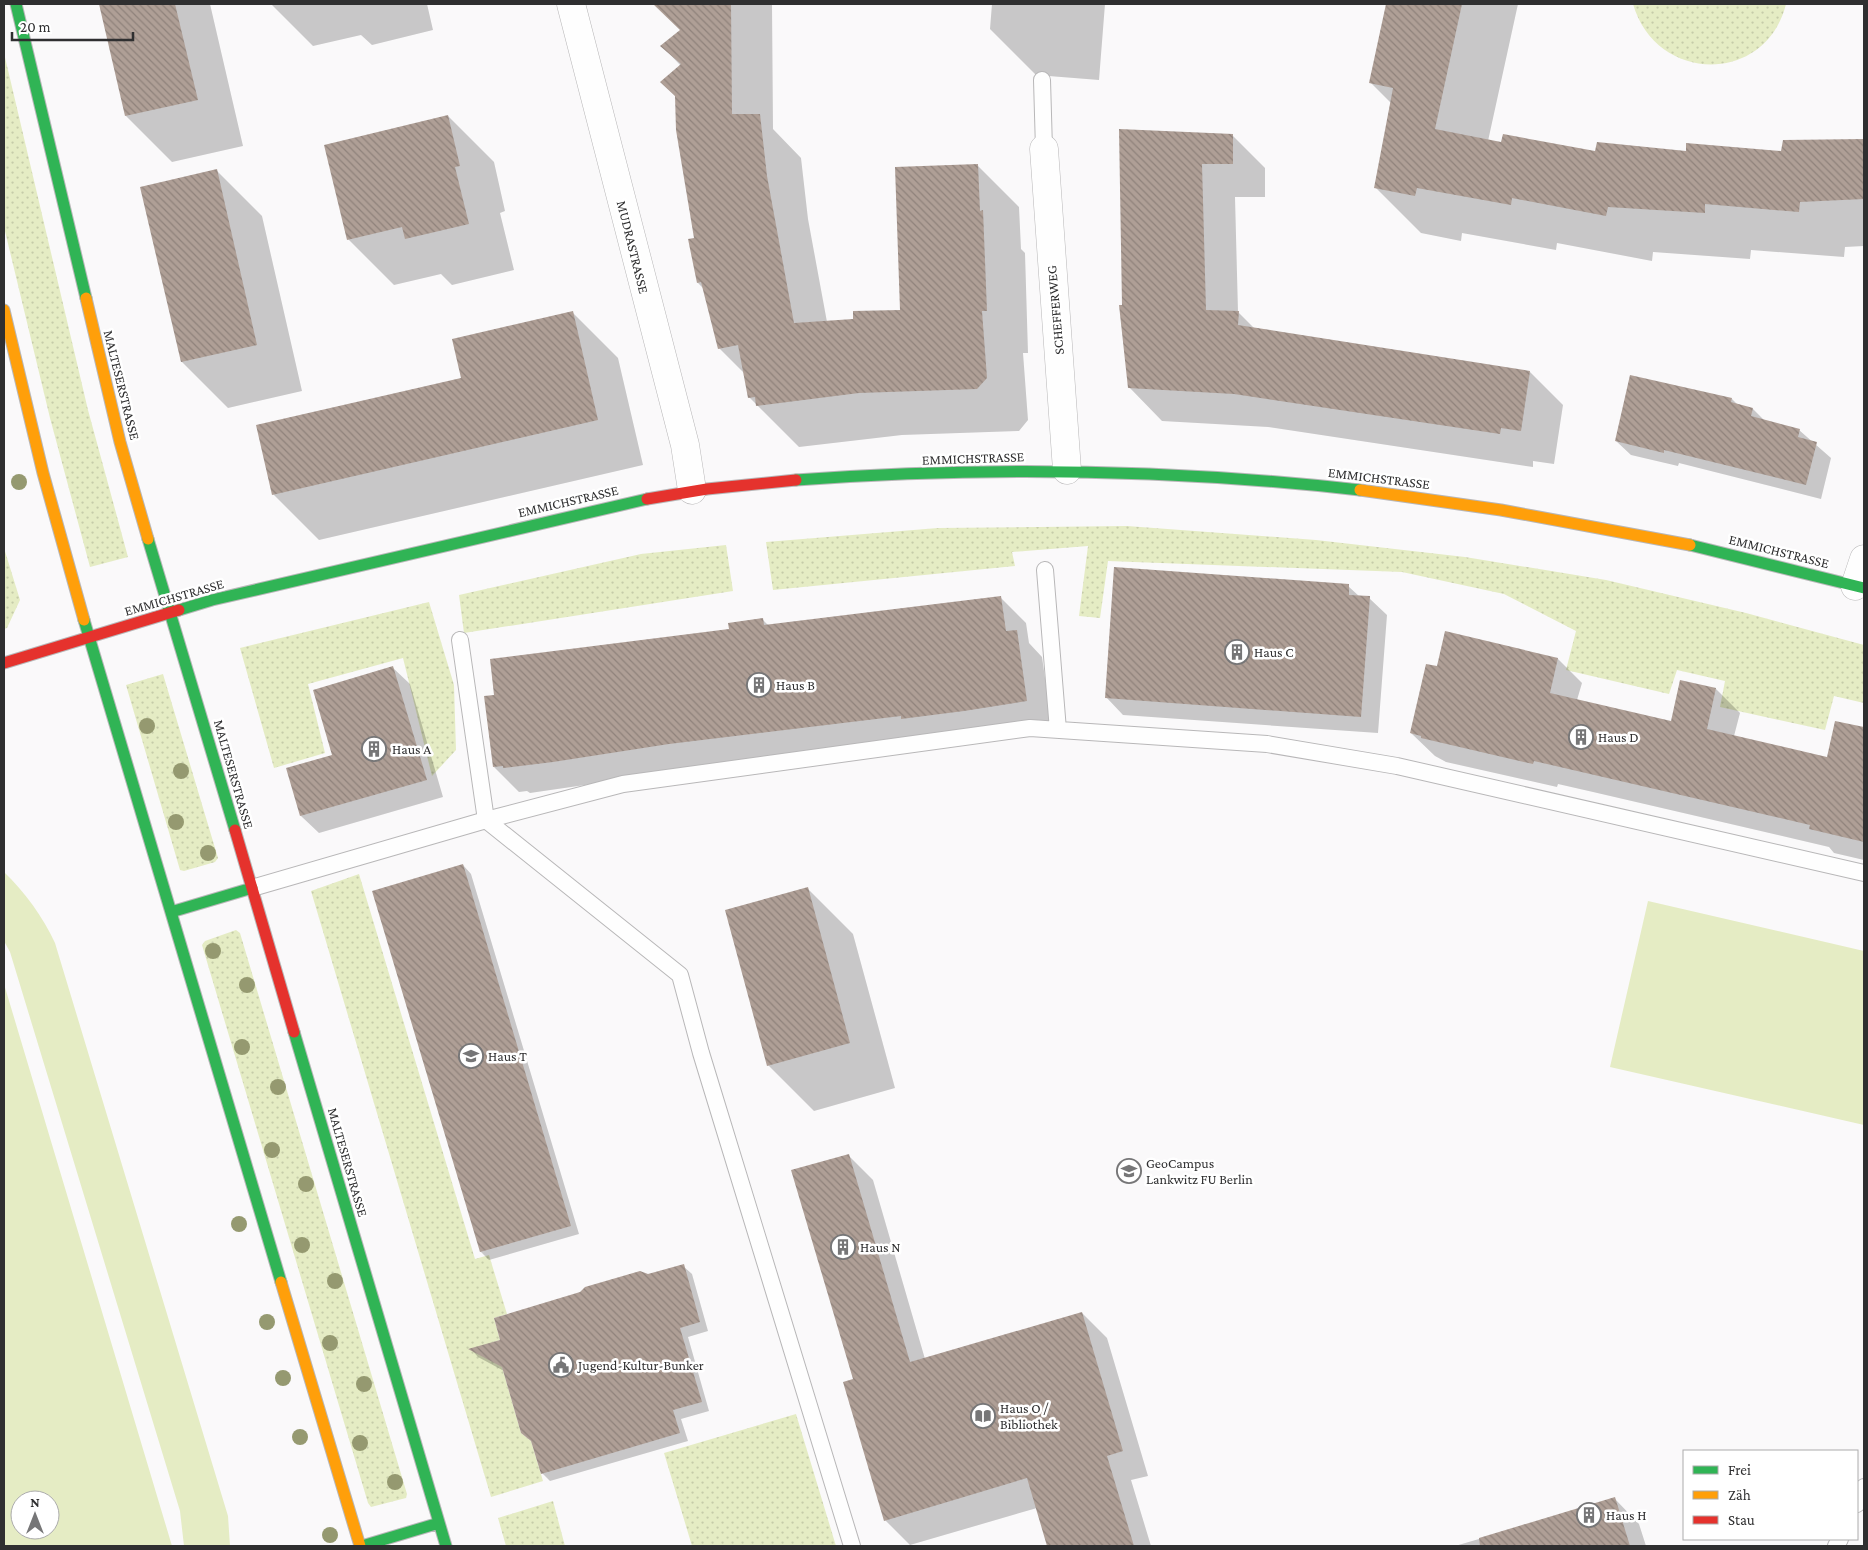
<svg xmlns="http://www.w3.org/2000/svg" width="1868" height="1550" viewBox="0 0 1868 1550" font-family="'Crimson Pro',serif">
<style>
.green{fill:url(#green-dots)}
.pitch{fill:#e5ecc4;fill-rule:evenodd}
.shadow{fill:#0003}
.building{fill:url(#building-back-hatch)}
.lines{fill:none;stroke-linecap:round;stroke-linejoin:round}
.lane-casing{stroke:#b8b7b8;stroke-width:18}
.street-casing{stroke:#b8b7b8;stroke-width:29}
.fast-casing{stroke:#b8b7b8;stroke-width:13}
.slow-casing{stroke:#b8b7b8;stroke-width:13}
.jam-casing{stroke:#b8b7b8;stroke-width:13}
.lane{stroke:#fefefe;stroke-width:16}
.street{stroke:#fefefe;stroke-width:28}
.fast{stroke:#30b455;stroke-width:11}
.slow{stroke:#ff9f0a;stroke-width:11}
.jam{stroke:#e5322d;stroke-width:11}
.tree{fill:#959970}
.labels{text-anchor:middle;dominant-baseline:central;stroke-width:5;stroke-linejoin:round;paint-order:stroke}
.street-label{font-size:14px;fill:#2f2f30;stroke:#fff}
.poi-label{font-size:14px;fill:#2f2f30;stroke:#fff;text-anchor:start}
</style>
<defs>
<pattern id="green-dots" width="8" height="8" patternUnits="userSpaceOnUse" patternTransform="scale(1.25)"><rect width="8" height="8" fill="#e5ecc4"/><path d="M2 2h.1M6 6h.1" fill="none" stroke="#c5cba9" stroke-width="1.8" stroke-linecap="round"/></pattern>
<pattern id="building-back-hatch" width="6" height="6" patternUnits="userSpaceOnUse" patternTransform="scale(1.25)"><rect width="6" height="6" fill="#af9f96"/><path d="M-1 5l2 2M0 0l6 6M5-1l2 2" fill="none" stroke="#8f827b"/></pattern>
</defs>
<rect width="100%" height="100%" fill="#faf9fa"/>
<!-- green -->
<path class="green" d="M 1633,4 L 1786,4 C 1766,85 1656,84 1633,4 Z
M 4,53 L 88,410 L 128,557 L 90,567 L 50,418 L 4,227 Z
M 1127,526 L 1316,540 L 1465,557 L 1606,580 L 1746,613 L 1864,645 L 1864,703 L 1834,696 L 1825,730 L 1720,707 L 1725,681 L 1677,670 L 1669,694 L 1566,670 L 1576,631 L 1504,594 L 1402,572 L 1108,561 L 1100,618 L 1079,616 L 1088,546 L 1012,552 L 1015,566 L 773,590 L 766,542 L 938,528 Z
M 726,545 L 733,591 L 464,633 L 459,595 L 641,554 Z
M 4,548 L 20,600 L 7,628 L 4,629 Z
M 429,602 L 454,685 L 456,750 L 432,776 L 403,658 L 308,684 L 325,753 L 274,768 L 240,648 Z
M 163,674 L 218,858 L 215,862 L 184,871 L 180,870 L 126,685 Z
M 359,874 L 475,1259 L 489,1255 L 507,1314 L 494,1318 L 500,1340 L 488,1344 L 502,1367 L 521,1433 L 531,1441 L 543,1481 L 491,1497 L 311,891 Z
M 236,930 L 240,933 L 407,1494 L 406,1498 L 371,1507 L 368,1503 L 202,945 L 205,941 Z
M 796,1414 L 836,1546 L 692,1546 L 664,1453 Z
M 553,1501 L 565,1546 L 506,1546 L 498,1518 Z"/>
<!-- pitch -->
<path class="pitch" d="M 4,872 C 25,892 43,917 55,943 L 228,1516 L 230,1546 L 184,1546 L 180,1511 L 10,952 L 4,941 Z
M 1648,901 L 1864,951 L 1864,1125 L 1610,1067 Z
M 4,984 L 172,1546 L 4,1546 ZM 20,1500 L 50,1500 L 50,1530 L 20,1530 Z"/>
<!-- shadow -->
<path class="shadow" d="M 100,4 L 210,4 L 243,146 L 172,162 L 126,116 Z
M 271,4 L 427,4 L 433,30 L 372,45 L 361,35 L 313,46 Z
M 667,4 L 772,4 L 773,129 L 801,158 L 808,219 L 827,322 L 855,320 L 901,311 L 977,165 L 1019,207 L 1021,249 L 1025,253 L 1028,353 L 1023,353 L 1028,420 L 1019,431 L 902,435 L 799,447 L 749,397 L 745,374 L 719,348 L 704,289 L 698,283 L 681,66 L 662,46 L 682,30 L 661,10 Z
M 992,4 L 1105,4 L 1099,80 L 1036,75 L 990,29 Z
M 1387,4 L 1518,4 L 1488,141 L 1596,153 L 1782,152 L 1784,141 L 1864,141 L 1864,246 L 1845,247 L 1844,257 L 1751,250 L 1750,259 L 1653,252 L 1652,261 L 1557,243 L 1556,250 L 1462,233 L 1461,241 L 1421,233 L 1375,187 L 1392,104 L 1370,82 Z
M 448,116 L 494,162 L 505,211 L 500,213 L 514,270 L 452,285 L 441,274 L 394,285 L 348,239 Z
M 1121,130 L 1232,135 L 1265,168 L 1265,197 L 1235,197 L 1238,312 L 1254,328 L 1530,372 L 1563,405 L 1554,464 L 1533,461 L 1533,467 L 1268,427 L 1162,421 L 1129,387 L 1123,306 Z
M 216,170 L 262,216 L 302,391 L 228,408 L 182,362 L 141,188 Z
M 572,312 L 618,358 L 643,465 L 319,540 L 273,494 Z
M 1732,399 L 1738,405 L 1753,409 L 1765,421 L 1799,430 L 1831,458 L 1821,499 L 1679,463 L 1678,466 L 1631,455 L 1616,441 Z
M 1348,586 L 1360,597 L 1369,598 L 1387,615 L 1378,733 L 1123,715 L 1106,697 Z
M 1001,598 L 1026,623 L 1029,643 L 1042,657 L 1052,727 L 695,769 L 530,793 L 527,791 L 519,792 L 494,767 L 495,696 L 763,620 L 769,626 Z
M 1558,659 L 1582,683 L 1577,700 L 1672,722 L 1716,689 L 1740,713 L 1734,736 L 1828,759 L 1836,722 L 1864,729 L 1864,860 L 1834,853 L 1829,847 L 1593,792 L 1558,784 L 1557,787 L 1446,762 L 1435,756 L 1411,733 L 1438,668 Z
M 392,667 L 410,684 L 443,797 L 319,833 L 301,816 L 288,769 L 334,755 Z
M 463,865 L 471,874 L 579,1234 L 489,1260 L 481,1252 L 374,892 Z
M 807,888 L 853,934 L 895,1088 L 814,1111 L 768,1065 Z
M 848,1155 L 873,1180 L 925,1359 L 1082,1313 L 1107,1338 L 1148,1476 L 1131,1480 L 1151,1546 L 1049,1546 L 1037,1508 L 910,1545 L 885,1520 L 854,1379 Z
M 683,1266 L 692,1274 L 708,1331 L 688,1337 L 709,1411 L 681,1419 L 688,1441 L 550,1481 L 542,1473 L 533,1443 L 504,1371 L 478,1357 L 471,1349 L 502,1341 L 648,1275 Z
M 1615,1499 L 1639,1524 L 1646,1546 L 1455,1546 Z"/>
<!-- building -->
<path class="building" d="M 99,4 L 175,4 L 198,100 L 125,116 Z
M 653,4 L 731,4 L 732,114 L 760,114 L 767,176 L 794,323 L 853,319 L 853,311 L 900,310 L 895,167 L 978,164 L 980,211 L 983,210 L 987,311 L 982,311 L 987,378 L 977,389 L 859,393 L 756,406 L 755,397 L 748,398 L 738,345 L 718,349 L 701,282 L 697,283 L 688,239 L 694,238 L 676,130 L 675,96 L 660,82 L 681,64 L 660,46 L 680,30 Z
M 1386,4 L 1462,4 L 1435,129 L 1501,142 L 1503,134 L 1595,151 L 1597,142 L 1686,151 L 1686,143 L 1781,151 L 1783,140 L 1864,139 L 1864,199 L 1800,202 L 1799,212 L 1705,204 L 1705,213 L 1608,207 L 1606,216 L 1512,198 L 1511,205 L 1417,188 L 1415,196 L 1374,188 L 1393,88 L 1369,83 Z
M 448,115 L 460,166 L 455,167 L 469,224 L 405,239 L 402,227 L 347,240 L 324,145 Z
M 1119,129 L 1233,134 L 1233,164 L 1202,164 L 1206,310 L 1239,311 L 1238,325 L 1530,371 L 1521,431 L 1501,428 L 1500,434 L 1234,394 L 1128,388 L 1119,305 L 1122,305 Z
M 217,169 L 257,345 L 181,362 L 140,187 Z
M 573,311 L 598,420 L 272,495 L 256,425 L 461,378 L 452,339 Z
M 1630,375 L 1732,398 L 1731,402 L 1753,408 L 1751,416 L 1800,429 L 1798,437 L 1817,442 L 1806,485 L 1664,450 L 1664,453 L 1615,441 Z
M 1114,567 L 1349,584 L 1349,595 L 1370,596 L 1361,717 L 1105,698 Z
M 1001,596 L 1006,631 L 1017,630 L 1027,701 L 964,711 L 901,719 L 901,716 L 669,744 L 553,762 L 503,768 L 503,766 L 493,767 L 484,696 L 494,695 L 490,659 L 729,629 L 728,623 L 763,618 L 764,625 Z
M 1445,631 L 1558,658 L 1550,693 L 1671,721 L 1680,680 L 1716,688 L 1707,729 L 1827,757 L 1835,721 L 1864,727 L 1864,842 L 1809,829 L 1810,825 L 1534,761 L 1533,764 L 1421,738 L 1421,736 L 1410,733 L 1426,664 L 1437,666 Z
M 393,666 L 427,780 L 300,816 L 286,768 L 332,755 L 313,690 Z
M 463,864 L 571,1226 L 480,1252 L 372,891 Z
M 808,887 L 850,1043 L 767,1066 L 725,910 Z
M 849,1154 L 910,1362 L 1082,1312 L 1123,1451 L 1107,1456 L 1134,1546 L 1047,1546 L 1027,1478 L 884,1521 L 843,1382 L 853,1379 L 791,1170 Z
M 684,1264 L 700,1322 L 680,1328 L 702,1402 L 673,1410 L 680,1433 L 541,1474 L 531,1441 L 521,1433 L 502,1367 L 468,1349 L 500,1340 L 494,1318 L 580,1292 L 585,1287 L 640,1271 L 648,1274 Z
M 1615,1497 L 1630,1546 L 1480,1546 L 1479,1538 Z"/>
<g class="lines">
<defs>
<path id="lane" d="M 1042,80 L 1044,149
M 1045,570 L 1058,730
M 460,640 L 486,820 L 680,975 L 701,1053 L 852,1546
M 252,888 L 486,820 L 623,784 L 1030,728 L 1267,744 L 1397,766 L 1864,873
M 1857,1504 L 1864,1487
M 1836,1546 L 1840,1539"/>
<path id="street" d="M 571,4 L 685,445 L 692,490
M 1044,149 L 1067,470
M 1855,586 L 1864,559"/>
<path id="fast" d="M 16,4 L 86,298
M 796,480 C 984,466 1172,469 1360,490
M 148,539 L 235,830
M 1690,545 L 1864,588
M 179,610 L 212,600 L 647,499
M 84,620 L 281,1282
M 171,912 L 252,888
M 294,1032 L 446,1546
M 362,1546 L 439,1523"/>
<path id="slow" d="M 86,298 L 120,442 L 148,539
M 4,310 L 43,473 L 84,620
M 1360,490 L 1501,510 L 1690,545
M 281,1282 L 360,1546"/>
<path id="jam" d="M 647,499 L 707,489 L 796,480
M 4,663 L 179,610
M 235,830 L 294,1032"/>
</defs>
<!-- lane casing -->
<use href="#lane" class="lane-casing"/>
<!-- street casing -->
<use href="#street" class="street-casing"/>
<!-- fast casing -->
<use href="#fast" class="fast-casing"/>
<!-- slow casing -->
<use href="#slow" class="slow-casing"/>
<!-- jam casing -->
<use href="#jam" class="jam-casing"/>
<!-- lane -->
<use href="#lane" class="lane"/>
<!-- street -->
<use href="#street" class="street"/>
<!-- fast -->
<use href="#fast" class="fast"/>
<!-- slow -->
<use href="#slow" class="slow"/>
<!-- jam -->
<use href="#jam" class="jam"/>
</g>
<!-- trees -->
<g class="tree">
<circle cx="19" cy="482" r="8"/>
<circle cx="147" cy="726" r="8"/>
<circle cx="181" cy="771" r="8"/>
<circle cx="176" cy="822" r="8"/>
<circle cx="208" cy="853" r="8"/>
<circle cx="213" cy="951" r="8"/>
<circle cx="247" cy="985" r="8"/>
<circle cx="242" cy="1047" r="8"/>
<circle cx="278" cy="1087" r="8"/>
<circle cx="272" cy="1150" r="8"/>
<circle cx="306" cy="1184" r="8"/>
<circle cx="239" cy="1224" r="8"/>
<circle cx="302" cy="1245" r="8"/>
<circle cx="335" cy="1281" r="8"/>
<circle cx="267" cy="1322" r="8"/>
<circle cx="330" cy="1343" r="8"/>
<circle cx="283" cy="1378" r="8"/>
<circle cx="364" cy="1384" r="8"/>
<circle cx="300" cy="1437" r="8"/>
<circle cx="360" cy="1443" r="8"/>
<circle cx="395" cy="1482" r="8"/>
<circle cx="330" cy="1535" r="8"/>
</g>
<!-- icons -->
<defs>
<symbol id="building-ring" viewBox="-11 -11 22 22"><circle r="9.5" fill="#fff" stroke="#767677" stroke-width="1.5"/><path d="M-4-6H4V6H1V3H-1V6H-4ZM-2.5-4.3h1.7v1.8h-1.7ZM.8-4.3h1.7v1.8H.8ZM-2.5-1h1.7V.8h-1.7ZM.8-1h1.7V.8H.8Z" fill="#767677"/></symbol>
<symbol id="university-ring" viewBox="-11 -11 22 22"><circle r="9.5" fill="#fff" stroke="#767677" stroke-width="1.5"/><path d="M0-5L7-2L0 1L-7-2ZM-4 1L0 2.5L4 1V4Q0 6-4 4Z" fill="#767677"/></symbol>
<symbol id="civic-ring" viewBox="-11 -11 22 22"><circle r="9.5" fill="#fff" stroke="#767677" stroke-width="1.5"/><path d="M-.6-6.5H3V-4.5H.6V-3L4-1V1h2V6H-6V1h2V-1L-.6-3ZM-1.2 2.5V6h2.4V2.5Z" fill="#767677"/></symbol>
<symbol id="library-ring" viewBox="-11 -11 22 22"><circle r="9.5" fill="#fff" stroke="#767677" stroke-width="1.5"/><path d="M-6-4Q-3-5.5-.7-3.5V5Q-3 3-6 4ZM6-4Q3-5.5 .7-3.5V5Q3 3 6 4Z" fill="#767677"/></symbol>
</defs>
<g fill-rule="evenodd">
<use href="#building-ring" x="1223" y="638" width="28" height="28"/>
<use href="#building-ring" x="745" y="671" width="28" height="28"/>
<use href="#building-ring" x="1567" y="723" width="28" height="28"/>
<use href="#building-ring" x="360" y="735" width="28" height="28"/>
<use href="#university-ring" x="457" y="1042" width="28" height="28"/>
<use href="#university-ring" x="1115" y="1157" width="28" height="28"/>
<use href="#building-ring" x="829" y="1233" width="28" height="28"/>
<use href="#civic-ring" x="547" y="1351" width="28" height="28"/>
<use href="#library-ring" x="969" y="1402" width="28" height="28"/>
<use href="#building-ring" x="1575" y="1501" width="28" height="28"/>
</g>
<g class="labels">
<!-- street labels -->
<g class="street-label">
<text transform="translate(633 247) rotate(76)">MUDRASTRASSE</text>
<text transform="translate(1055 310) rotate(-95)">SCHEFFERWEG</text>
<text transform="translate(122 385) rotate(76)">MALTESERSTRASSE</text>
<text transform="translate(973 458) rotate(-2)">EMMICHSTRASSE</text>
<text transform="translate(1379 478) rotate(7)">EMMICHSTRASSE</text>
<text transform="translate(568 501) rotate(-13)">EMMICHSTRASSE</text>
<text transform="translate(1779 551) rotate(14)">EMMICHSTRASSE</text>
<text transform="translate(174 597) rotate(-16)">EMMICHSTRASSE</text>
<text transform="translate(234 774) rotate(74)">MALTESERSTRASSE</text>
<text transform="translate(348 1162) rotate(74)">MALTESERSTRASSE</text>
</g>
<!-- poi labels -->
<g class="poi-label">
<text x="1254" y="652">Haus C</text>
<text x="776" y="685">Haus B</text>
<text x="1598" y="737">Haus D</text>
<text x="392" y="749">Haus A</text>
<text x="488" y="1056">Haus T</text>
<text x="1146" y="1163">GeoCampus<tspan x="1146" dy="16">Lankwitz FU Berlin</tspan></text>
<text x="860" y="1247">Haus N</text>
<text x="578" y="1365">Jugend-Kultur-Bunker</text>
<text x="1000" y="1408">Haus O /<tspan x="1000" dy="16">Bibliothek</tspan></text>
<text x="1606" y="1515">Haus H</text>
</g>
</g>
<!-- border -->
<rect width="1868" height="1550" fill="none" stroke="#2f2f30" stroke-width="10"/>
<!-- legend -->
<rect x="1683" y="1450" width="175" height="90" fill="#ffffff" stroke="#acacac"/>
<rect x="1693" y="1466" width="25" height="8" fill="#30b455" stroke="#acacac"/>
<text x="1728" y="1475" font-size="15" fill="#2f2f30">Frei</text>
<rect x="1693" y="1491" width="25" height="8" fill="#ff9f0a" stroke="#acacac"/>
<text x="1728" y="1500" font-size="15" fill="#2f2f30">Zäh</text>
<rect x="1693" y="1516" width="25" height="8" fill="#e5322d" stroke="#acacac"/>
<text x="1728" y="1525" font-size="15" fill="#2f2f30">Stau</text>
<!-- north arrow -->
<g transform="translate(35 1515)"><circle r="24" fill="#ffffff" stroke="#acacac"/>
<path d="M0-4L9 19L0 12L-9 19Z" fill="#767677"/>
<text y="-8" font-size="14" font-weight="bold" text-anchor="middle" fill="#2f2f30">N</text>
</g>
<!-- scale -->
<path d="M12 32v8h121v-8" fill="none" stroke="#2f2f30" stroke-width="2.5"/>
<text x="20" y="32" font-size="15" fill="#2f2f30" stroke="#ffffff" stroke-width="4" paint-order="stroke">20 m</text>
</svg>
